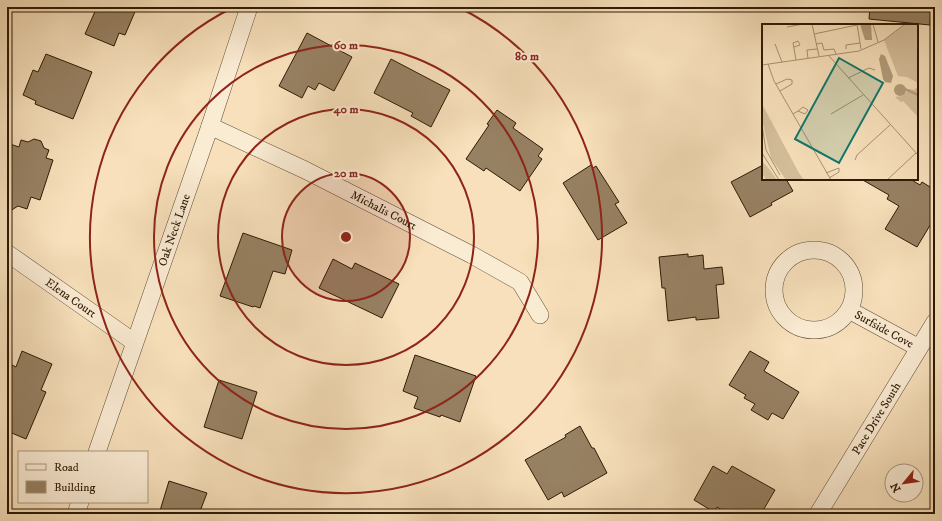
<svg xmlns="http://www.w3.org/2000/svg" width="942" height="521" viewBox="0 0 942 521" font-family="'IM FELL DW Pica',serif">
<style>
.building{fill:#978163;stroke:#2e1b04}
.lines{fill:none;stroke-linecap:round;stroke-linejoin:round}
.street-casing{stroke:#604c32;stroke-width:18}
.street{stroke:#faebd3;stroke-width:17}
.ring{fill:none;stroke:#8f2418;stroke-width:2}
.labels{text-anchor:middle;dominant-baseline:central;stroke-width:4;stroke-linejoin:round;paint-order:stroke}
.street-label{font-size:12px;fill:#2e1b04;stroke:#faebd3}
.inset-river{fill:none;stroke:#b39d7d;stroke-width:2}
.inset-road{fill:none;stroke:#a79172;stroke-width:1}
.view{fill:#0f766e;fill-opacity:0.15;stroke:#0f766e;stroke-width:2}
.inset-edge{fill:none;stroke:#2e1b04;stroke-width:2}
.centre{fill:#8f2418;stroke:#faebd3;stroke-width:2}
.ring-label{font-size:12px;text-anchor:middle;font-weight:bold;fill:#8f2418;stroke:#faebd3;stroke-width:4;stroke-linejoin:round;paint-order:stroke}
</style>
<rect width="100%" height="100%" fill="#f7e0bb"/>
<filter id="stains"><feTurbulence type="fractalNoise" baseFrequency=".005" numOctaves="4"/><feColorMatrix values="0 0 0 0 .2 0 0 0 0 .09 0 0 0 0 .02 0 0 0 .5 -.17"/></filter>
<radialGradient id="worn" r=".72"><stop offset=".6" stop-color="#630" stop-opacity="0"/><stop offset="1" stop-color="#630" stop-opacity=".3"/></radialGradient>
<!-- building -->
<path class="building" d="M 97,7 L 137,7 L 125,35 L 119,33 L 114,46 L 85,34 Z
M 870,7 L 931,7 L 930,25 L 869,19 Z
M 307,33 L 352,57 L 334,91 L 319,83 L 315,90 L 308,86 L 302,98 L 279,86 Z
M 46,54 L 92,72 L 73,119 L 35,104 L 36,101 L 23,95 L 33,70 L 38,72 Z
M 391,59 L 450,90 L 431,127 L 411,116 L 413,113 L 374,93 Z
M 497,110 L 516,123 L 513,128 L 543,149 L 538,156 L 542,159 L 520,191 L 486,168 L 484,171 L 466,159 L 489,125 L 487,124 Z
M 34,139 L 41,141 L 44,148 L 49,150 L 46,158 L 53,160 L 40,200 L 31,197 L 27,209 L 18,206 L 7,213 L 7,143 L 19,147 L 21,140 L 28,142 Z
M 591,165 L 593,168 L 596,166 L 619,202 L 615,204 L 627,223 L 598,240 L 563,183 Z
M 763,165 L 763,179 L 786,179 L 793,191 L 771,203 L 772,205 L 750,217 L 731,182 Z
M 861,179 L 910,179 L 920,185 L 922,182 L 935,190 L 935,217 L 917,247 L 885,229 L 899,206 L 887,199 L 889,195 Z
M 243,233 L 292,250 L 285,274 L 273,271 L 260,308 L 254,306 L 253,307 L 220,296 Z
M 688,254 L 688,257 L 703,255 L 704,269 L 722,267 L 724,284 L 716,285 L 719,318 L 696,320 L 696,317 L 668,321 L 665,288 L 662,288 L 659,257 Z
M 333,259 L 352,269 L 355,263 L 399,284 L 382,318 L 319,288 Z
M 22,351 L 52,364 L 41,390 L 46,392 L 26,439 L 7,431 L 7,368 L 11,369 L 12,365 L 16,367 Z
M 750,351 L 769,362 L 764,371 L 799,392 L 783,419 L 772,413 L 768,420 L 751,410 L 755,404 L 744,398 L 746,395 L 729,385 Z
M 415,355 L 476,376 L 460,422 L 441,415 L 440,417 L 414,408 L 418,397 L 403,391 Z
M 219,380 L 257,392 L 242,439 L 204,427 Z
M 580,426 L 592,448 L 594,448 L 607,473 L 564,497 L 562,492 L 548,500 L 525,460 L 566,437 L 565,435 Z
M 713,466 L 727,474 L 732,466 L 775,490 L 761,514 L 729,514 L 717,507 L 714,512 L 694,500 Z
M 169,481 L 207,493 L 199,514 L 159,514 Z"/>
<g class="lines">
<defs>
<g id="street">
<path id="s1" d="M 210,126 L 305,170 L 472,255 L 520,282 L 540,315"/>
<circle cx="814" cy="290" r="40"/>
<path id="s2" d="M 7,253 L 134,342"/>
<path id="s3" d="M 849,310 L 919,348"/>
<path id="s4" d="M 97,452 L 210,126 L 249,7"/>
<path d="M 76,514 L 80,502"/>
<path id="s5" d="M 818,514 L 935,322"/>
</g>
</defs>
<!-- street casing -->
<use href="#street" class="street-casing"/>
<!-- street -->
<use href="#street" class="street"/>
</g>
<!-- distance rings -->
<circle cx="346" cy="237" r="64" fill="#8f2418" fill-opacity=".12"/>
<g class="ring">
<circle cx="346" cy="237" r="64"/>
<circle cx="346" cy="237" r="128"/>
<circle cx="346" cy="237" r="192"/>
<path d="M460 8A256 256 0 1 1 232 8"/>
</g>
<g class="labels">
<!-- street labels -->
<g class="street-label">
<text stroke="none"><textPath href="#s1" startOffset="193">Michalis Court</textPath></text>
<text stroke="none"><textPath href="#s4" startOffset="235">Oak Neck Lane</textPath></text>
<text stroke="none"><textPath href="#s2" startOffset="78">Elena Court</textPath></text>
<text stroke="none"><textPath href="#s3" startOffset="40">Surfside Cove</textPath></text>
<text stroke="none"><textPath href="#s5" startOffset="112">Pace Drive South</textPath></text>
</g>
</g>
<!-- overview -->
<g transform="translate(762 24)">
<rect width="156" height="156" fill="#f7e0bb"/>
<path d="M 143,0 L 156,0 L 156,59 L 145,53 L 136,52 L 122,16 ZM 156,63 L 156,93 L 141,77 L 139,78 L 133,73 L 140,72 L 147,65 L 152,66 ZM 0,80 L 37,149 L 42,156 L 24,156 L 9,134 L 0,96 ZM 0,137 L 8,146 L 15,156 L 4,156 L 0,149 Z" fill="#d5bf9c"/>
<path d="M 98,0 L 109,0 L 110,16 L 103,16 ZM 119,30 L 123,32 L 131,52 L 129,59 L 123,58 L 121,55 L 117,35 ZM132 66a6 6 0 1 1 12 0a6 6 0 1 1-12 0Z" fill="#b39d7d"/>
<path class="inset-river" d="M 143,65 L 156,71"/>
<path class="inset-road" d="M 50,0 L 57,32M 95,0 L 99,25M 111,0 L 116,18M 25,3 L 41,0M 52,10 L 95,1M 13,20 L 20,38M 54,20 L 60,19 L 62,26 L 72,25 L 74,30M 32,23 L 38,21 L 36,17 L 31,19 L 34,36M 84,25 L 84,21 L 98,19M 67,32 L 156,131M 46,35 L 45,26 L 55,25M 6,40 L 12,57 L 69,156M 0,41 L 97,27 L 122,16 L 143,0M 86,54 L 107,44 L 113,46M 14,60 L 25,55 L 30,56 L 30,60 L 18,67M 31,90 L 36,87 L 43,90 L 46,86 L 41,83 L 36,87M 69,90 L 101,71M 0,101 L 4,126 L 18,151M 0,129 L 17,156M 93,136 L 95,131 L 128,101M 64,149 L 77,144 L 77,148 L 67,154M 125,156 L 154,129"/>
<path class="view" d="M 77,34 L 121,59 L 77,139 L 33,115 Z"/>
<rect width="156" height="156" class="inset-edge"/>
</g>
<circle cx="346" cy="237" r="6" class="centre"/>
<g class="ring-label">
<text x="346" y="49">60 m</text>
<text x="527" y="60">80 m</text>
<text x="346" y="113">40 m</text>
<text x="346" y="177">20 m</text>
</g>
<!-- margin -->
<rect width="942" height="521" fill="none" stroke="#f7e0bb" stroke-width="24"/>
<rect x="8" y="8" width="926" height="505" fill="none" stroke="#2e1b04" stroke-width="2"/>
<rect x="12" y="12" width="918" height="497" fill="none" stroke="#2e1b04"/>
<!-- legend -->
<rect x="18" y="451" width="130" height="52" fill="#faebd3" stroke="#a89880"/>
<rect x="26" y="464" width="20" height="6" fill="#faebd3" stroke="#a89880"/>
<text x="54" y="471" font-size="12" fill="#2e1b04">Road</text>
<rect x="26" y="481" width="20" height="12" fill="#978163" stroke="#a89880"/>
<text x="54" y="491" font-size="12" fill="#2e1b04">Building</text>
<!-- north arrow -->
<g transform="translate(904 483) rotate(241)"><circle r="19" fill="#faebd3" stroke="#a89880"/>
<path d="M0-3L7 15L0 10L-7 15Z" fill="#8f2418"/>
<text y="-6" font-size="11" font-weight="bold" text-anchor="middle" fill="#2e1b04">N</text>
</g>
<rect width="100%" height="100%" filter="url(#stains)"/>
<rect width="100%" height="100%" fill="url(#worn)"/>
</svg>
